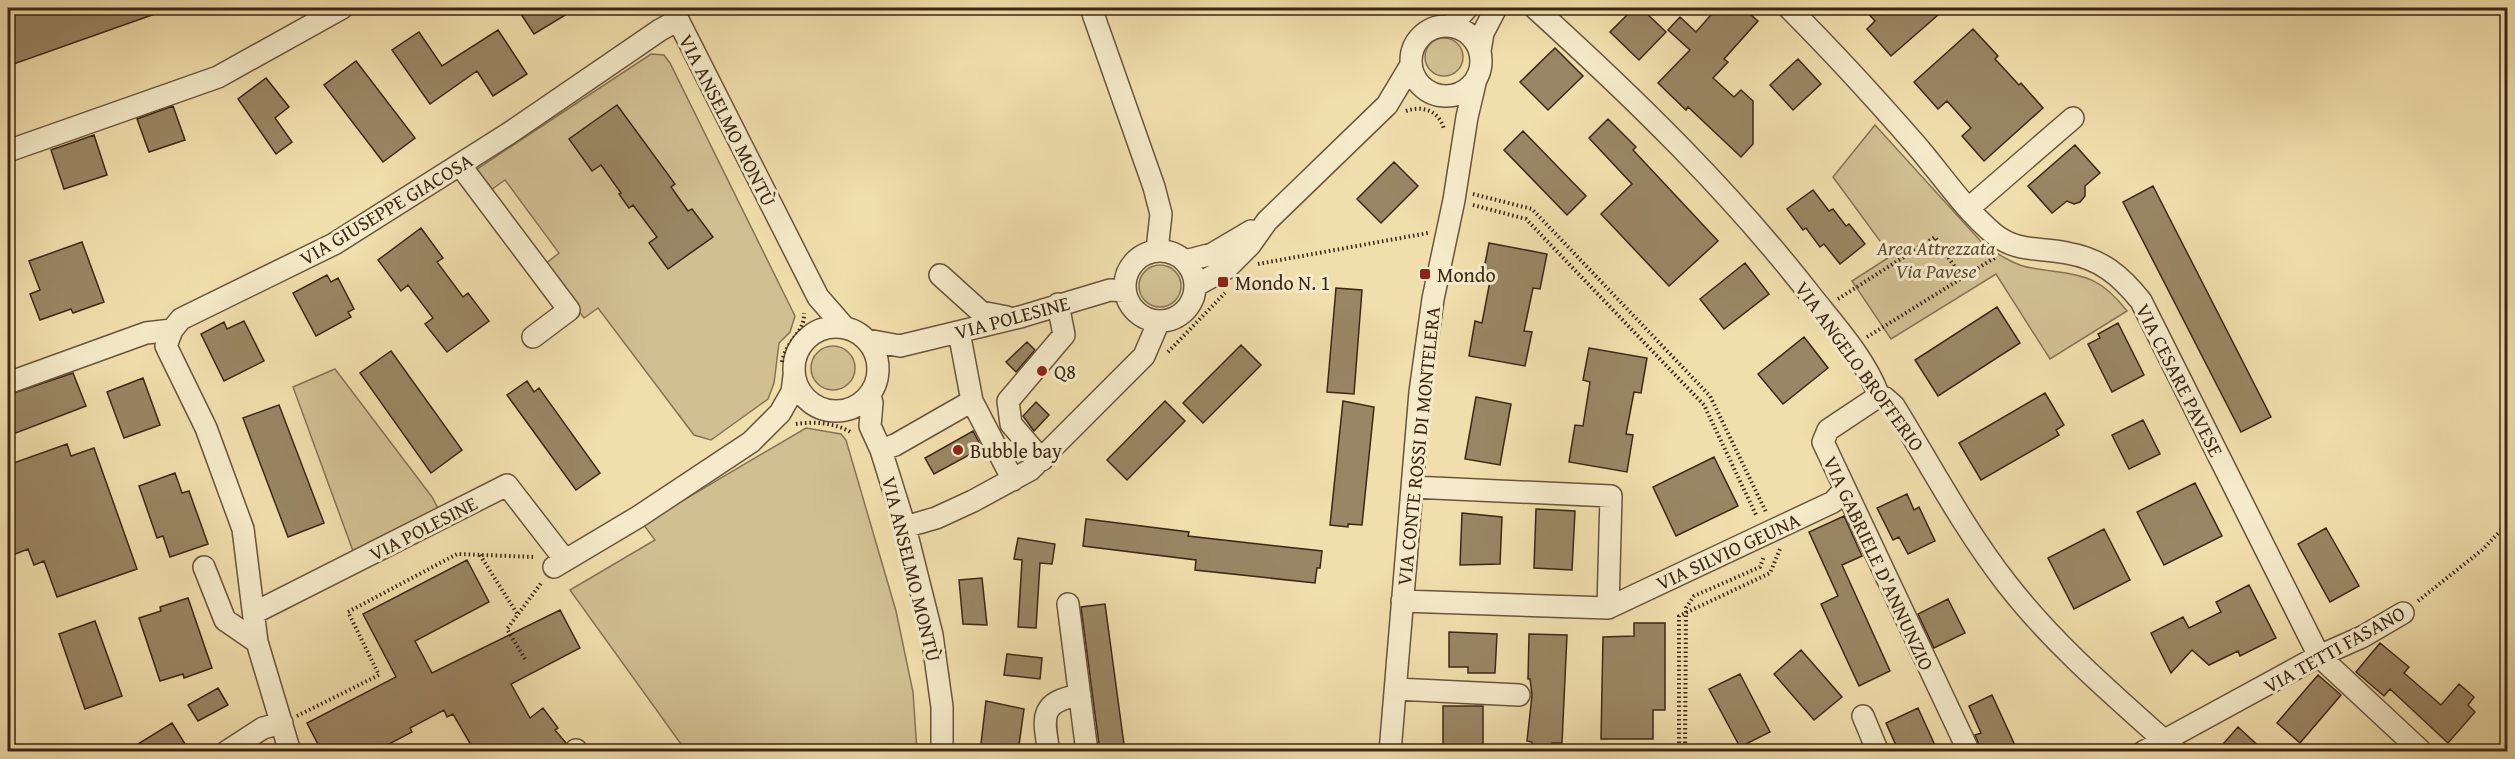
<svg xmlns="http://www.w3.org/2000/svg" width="2515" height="759" viewBox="0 0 2515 759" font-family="'Gentium Book Plus',serif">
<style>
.green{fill:#d1bf92;stroke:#867354;stroke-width:1.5}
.building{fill:#9a8664;stroke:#3c2715;stroke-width:1.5}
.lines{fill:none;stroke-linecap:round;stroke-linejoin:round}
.minor-casing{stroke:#69553b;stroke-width:24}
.path{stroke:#3c2715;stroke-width:4;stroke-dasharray:1.5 3;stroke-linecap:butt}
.minor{stroke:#f5eac9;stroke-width:21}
.poi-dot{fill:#8f2418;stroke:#f5eac9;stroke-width:2}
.labels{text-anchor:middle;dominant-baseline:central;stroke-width:6;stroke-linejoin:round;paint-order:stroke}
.street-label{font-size:20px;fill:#3c2715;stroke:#f5eac9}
.park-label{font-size:20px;font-style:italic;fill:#614d34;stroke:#f5eac9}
.poi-label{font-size:20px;fill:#3c2715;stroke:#f5eac9;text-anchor:start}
</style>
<rect width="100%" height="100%" fill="#f0deac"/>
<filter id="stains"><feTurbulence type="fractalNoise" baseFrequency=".00333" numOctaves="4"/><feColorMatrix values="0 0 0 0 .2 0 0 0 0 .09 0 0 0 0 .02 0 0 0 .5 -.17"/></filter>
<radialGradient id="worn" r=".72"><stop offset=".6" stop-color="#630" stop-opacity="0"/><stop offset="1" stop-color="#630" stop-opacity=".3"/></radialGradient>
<!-- green -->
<path class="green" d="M1425 57a19 19 0 1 1 38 0a19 19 0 1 1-38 0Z
M 651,54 L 664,55 L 670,63 L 795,316 L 790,332 L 779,343 L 774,383 L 768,399 L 711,440 L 694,435 L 598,308 L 584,318 L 544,265 L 559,253 L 505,180 L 491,190 L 477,169 Z
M 1875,125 L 1985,246 C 2000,255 2016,266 2032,268 C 2078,276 2096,271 2127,311 L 2050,359 L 1996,274 L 1891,339 L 1852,281 L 1891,256 L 1833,177 Z
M1139 286a21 21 0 1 1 42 0a21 21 0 1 1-42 0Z
M811 368a22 22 0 1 1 44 0a22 22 0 1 1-44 0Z
M 335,369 L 432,497 L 443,518 L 357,562 L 293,387 Z
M 806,428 L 841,434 L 846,440 L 896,611 L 913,692 L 917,751 L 686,751 L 570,590 L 655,540 L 643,524 Z"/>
<!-- building -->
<path class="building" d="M 8,8 L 165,8 L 166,10 L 8,66 Z
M 517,8 L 577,8 L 534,34 Z
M 1634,8 L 1641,8 L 1666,32 L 1639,60 L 1610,32 Z
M 1717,8 L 1743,8 L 1758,21 L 1724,59 L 1728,62 L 1713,78 L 1734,97 L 1741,90 L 1753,101 L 1753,144 L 1741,157 L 1688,107 L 1686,110 L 1658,83 L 1690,50 L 1668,30 L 1680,17 L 1696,32 Z
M 1863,8 L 1946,8 L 1891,56 L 1867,29 L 1875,21 Z
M 1973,29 L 1998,56 L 1995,59 L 2019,85 L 2021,83 L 2043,108 L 1984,161 L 1962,136 L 1971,128 L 1947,101 L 1938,109 L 1914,82 Z
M 498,30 L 527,74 L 493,96 L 477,71 L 430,104 L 392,50 L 419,32 L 442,66 Z
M 1555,48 L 1583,76 L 1548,110 L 1520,82 Z
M 1798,59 L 1821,84 L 1793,110 L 1770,85 Z
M 356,61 L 415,138 L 383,162 L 324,85 Z
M 266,78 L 289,107 L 275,118 L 292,142 L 276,154 L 238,99 Z
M 617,105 L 675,184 L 671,187 L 688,211 L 692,209 L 713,237 L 668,269 L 649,243 L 657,237 L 633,205 L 629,208 L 619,194 L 621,193 L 601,165 L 592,171 L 569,139 Z
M 173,106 L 185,140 L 149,152 L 137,119 Z
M 1608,119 L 1636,147 L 1633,150 L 1718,241 L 1669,286 L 1601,214 L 1632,184 L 1589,138 Z
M 1523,131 L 1586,196 L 1567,215 L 1504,150 Z
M 94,135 L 107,175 L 64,189 L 51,150 Z
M 2075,145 L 2100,173 L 2085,186 L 2085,196 L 2080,202 L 2074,204 L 2067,201 L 2052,213 L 2028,186 Z
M 1394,162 L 1418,186 L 1381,223 L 1357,199 Z
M 2153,186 L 2271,417 L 2241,432 L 2123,202 Z
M 1813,190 L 1829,211 L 1833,209 L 1846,226 L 1849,224 L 1865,244 L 1840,264 L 1824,244 L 1820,247 L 1806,228 L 1803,230 L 1787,209 Z
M 421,228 L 443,258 L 437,262 L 463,297 L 468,293 L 489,321 L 447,352 L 425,324 L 433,318 L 408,285 L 401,291 L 378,260 Z
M 82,242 L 104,302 L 73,313 L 71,309 L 40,320 L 30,294 L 40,290 L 29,261 Z
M 1489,243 L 1547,254 L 1540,289 L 1533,288 L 1524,331 L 1532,332 L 1525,366 L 1469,356 L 1475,321 L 1482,323 L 1490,281 L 1482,279 Z
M 1745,263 L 1769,294 L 1724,329 L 1700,299 Z
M 327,275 L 331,282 L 338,278 L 354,309 L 348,312 L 351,317 L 316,336 L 293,293 Z
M 1336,288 L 1362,290 L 1354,394 L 1327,392 Z
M 1997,307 L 2020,343 L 1938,396 L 1915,360 Z
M 244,321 L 264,361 L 224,381 L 201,334 L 224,322 L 227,329 Z
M 2118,323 L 2144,375 L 2112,392 L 2088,344 L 2100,338 L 2098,334 Z
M 1804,337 L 1828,368 L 1783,404 L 1758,374 Z
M 1027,342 L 1035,350 L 1016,372 L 1006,362 Z
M 1241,345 L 1261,365 L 1203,423 L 1183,403 Z
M 1589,348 L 1647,358 L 1641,393 L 1634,392 L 1626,434 L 1633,435 L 1627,472 L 1569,462 L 1575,425 L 1583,426 L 1590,382 L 1583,380 Z
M 391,351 L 462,450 L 431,473 L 360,373 Z
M 73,373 L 86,406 L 8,436 L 8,395 Z
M 143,378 L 160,425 L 124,438 L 107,392 Z
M 527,381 L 534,392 L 539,388 L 600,473 L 576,490 L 507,395 Z
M 2045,393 L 2064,425 L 2056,430 L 2059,435 L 1981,480 L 1959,443 Z
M 1476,397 L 1511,404 L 1500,465 L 1465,459 Z
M 1165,401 L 1185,421 L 1127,480 L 1107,460 Z
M 1343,401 L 1374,407 L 1362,525 L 1348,524 L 1348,527 L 1330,525 Z
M 1036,402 L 1049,415 L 1034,431 L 1023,416 Z
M 279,405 L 324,523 L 288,537 L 243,418 Z
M 2143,420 L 2160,454 L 2129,469 L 2112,435 Z
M 973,431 L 982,448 L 934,474 L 925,458 Z
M 67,444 L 71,456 L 94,448 L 137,569 L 57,597 L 44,561 L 34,565 L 28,549 L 8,557 L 8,465 Z
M 1714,457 L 1738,506 L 1676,536 L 1653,487 Z
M 175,473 L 182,493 L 189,491 L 208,544 L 170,557 L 163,536 L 157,538 L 139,486 Z
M 2195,483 L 2222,536 L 2164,565 L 2137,512 Z
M 1907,494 L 1914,510 L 1919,507 L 1935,541 L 1908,554 L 1899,537 L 1893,540 L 1877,508 Z
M 1536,509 L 1575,511 L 1572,570 L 1534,568 Z
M 1462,513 L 1502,517 L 1500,564 L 1460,565 Z
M 1844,516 L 1862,556 L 1842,565 L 1890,671 L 1859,686 L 1821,604 L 1838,596 L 1809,532 Z
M 1086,519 L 1189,532 L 1188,536 L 1322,551 L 1320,568 L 1317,568 L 1315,583 L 1195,570 L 1196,560 L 1083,546 Z
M 2326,528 L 2359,586 L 2330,602 L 2298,544 Z
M 2104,529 L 2130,580 L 2074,609 L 2048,558 Z
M 1018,538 L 1055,544 L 1052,564 L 1040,563 L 1036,628 L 1018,627 L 1022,560 L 1014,559 Z
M 467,560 L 489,602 L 415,641 L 432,673 L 560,610 L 580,648 L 511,684 L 530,718 L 543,708 L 558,728 L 555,730 L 566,743 L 564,752 L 475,752 L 453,714 L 447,717 L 444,710 L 410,728 L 412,732 L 374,752 L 322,752 L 307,723 L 396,677 L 363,614 Z
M 982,578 L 987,625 L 963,624 L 959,580 Z
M 2249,585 L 2276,638 L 2240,656 L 2238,651 L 2209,665 L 2192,650 L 2171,673 L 2151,633 L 2183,617 L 2189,628 L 2221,612 L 2216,602 Z
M 188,598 L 212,668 L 184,678 L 183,674 L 160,681 L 139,618 L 161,611 L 160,607 Z
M 1948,599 L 1965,633 L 1934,648 L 1918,614 Z
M 1105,604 L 1125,752 L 1100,752 L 1081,607 Z
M 95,621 L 122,696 L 85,709 L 59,634 Z
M 1634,623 L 1665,623 L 1665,710 L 1653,710 L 1653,739 L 1601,739 L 1603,637 L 1634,636 Z
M 1449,632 L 1497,634 L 1495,673 L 1468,673 L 1468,667 L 1449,667 Z
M 1529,634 L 1567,635 L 1562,743 L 1552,743 L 1552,752 L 1531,752 L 1532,742 L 1527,741 L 1532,695 L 1530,679 L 1528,679 Z
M 2380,643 L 2409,667 L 2404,673 L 2441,705 L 2459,684 L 2474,697 L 2468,705 L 2475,712 L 2448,743 L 2390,689 L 2384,696 L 2356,672 Z
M 1801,650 L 1842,697 L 1814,720 L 1774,674 Z
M 1007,654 L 1042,658 L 1040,679 L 1004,675 Z
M 1740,674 L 1770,732 L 1740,747 L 1709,689 Z
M 2318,675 L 2341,695 L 2300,743 L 2277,723 Z
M 218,688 L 228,705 L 198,721 L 188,705 Z
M 1992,695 L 2018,752 L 1982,752 L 1975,735 L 1981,733 L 1969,706 Z
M 986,701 L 1024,709 L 1018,752 L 980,752 Z
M 1443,706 L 1483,706 L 1483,752 L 1443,752 Z
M 1918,708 L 1938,752 L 1899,752 L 1886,723 Z
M 172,723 L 190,752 L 125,752 Z
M 2238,727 L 2265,752 L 2216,752 Z"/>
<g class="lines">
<defs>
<path id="minor" d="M 672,8 L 818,297 L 845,328
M 1091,8 L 1154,187 L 1161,214 L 1157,250
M 1535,8 C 1634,98 1730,191 1813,298 C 1837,328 1865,359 1879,396 L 1885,398 L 1894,406 C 1931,466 1964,529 2007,584 C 2057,648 2117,698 2177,752
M 1789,8 C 1833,52 1875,98 1916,145 C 1941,174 1964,209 1994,234 C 2018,253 2039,247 2067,253 C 2101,259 2120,275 2141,301 L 2319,656 L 2422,752
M 1451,26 L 1467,8
M1411 61a35 35 0 1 1 70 0a35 35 0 1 1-70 0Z
M 1480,51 L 1483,33 L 1496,8
M 8,151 L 218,77 L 342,8
M 460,165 L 569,310 L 533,337
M 1969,208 L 2073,118
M1125 286a35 35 0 1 1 70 0a35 35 0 1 1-70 0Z
M 1185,261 L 1212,254 L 1251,231
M 940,275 L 981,312 L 1007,317
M 1195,286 L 1227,268 L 1250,245 L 1267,221 L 1387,105 L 1411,65
M794 369a42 42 0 1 1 84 0a42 42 0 1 1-84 0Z
M 172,330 L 166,346 L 206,428 L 243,529 L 257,642 L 290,752
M 959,332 L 972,401
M 867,340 L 900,346 L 1020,317 L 1110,290 L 1125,291
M 8,383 L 146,333 L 172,330 L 181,319 L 334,244 L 508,134 L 660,30 L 678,20
M 870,395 L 872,403 L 870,426 L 881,450 L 905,527 L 932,635 L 942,707 L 942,752
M 1879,396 L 1828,430 L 1823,442 L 1969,752
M 881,450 L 895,445 L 972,401 L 1013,480
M 1042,460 L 1011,424 L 1008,401 L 1064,335 L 1058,304
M 1412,487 L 1611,496 L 1608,608
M 905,527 L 936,518 L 973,501 L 1030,470 L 1144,356 L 1159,321
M 204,567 L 225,620 L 257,642
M 554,567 L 638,517 L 751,442 L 780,413 L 792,392 L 794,376
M 1402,601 L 1608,608 L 1833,502 L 1844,490
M 1068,604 L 1087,752
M 254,613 L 507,485 L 565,560
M 1396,689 L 1519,695
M 1863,716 L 1878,752
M 576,750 L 577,752
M 226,752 L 263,728 L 282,723
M 1049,752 C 1043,717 1039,702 1080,695
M 1390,752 L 1420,392 L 1433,299 L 1454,200 L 1467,117 L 1476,79
M 2143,752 L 2319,656 L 2362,637 L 2403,613"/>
</defs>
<!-- minor casing -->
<use href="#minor" class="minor-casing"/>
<!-- path -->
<path class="path" d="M 1406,111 C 1423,105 1439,111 1444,129
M 1473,194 L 1532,209 L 1710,396 L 1766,512
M 1473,205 L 1526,219 L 1704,405 L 1757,517
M 1258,264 L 1428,233
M 1838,299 L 1935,237 L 1962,278
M 1867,337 L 1996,257
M 1168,352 L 1225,293
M 782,362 C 786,340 805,333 804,313
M 796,424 C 815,421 836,423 852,433
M 480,555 L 518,615
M 2418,601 L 2482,550 L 2508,523
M 525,659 L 507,629 L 542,582
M 297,716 L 379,675 L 348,612 L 457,554 L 535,557
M 1679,752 L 1679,616 L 1770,573 L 1780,549
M 1685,752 L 1686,608 L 1694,596 L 1760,567 L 1764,556"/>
<!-- minor -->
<use href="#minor" class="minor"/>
</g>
<!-- markers -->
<g class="poi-dot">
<rect x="1419" y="268" width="12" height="12" rx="3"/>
<rect x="1217" y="276" width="12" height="12" rx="3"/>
<circle cx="1042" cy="371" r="6"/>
<circle cx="958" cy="450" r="6"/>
</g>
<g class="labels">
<!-- street labels -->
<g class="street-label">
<text transform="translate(728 120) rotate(63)">VIA ANSELMO MONTÙ</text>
<text transform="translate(386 209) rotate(-31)">VIA GIUSEPPE GIACOSA</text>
<text transform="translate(1012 317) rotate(-15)">VIA POLESINE</text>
<text transform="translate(1860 366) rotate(54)">VIA ANGELO BROFFERIO</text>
<text transform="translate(2180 380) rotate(63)">VIA CESARE PAVESE</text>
<text transform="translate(1418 446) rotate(-84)">VIA CONTE ROSSI DI MONTELERA</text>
<text transform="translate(423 528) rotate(-27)">VIA POLESINE</text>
<text transform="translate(1728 551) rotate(-25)">VIA SILVIO GEUNA</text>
<text transform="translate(1879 563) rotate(65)">VIA GABRIELE D'ANNUNZIO</text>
<text transform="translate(912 569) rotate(76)">VIA ANSELMO MONTÙ</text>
<text transform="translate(2334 649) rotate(-29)">VIA TETTI FASANO</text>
</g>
<!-- park labels -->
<g class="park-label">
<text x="1936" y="247">Area Attrezzata<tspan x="1936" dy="23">Via Pavese</tspan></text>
</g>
<!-- poi labels -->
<g class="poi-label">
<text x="1437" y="274">Mondo</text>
<text x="1235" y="282">Mondo N. 1</text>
<text x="1054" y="371">Q8</text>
<text x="970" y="450">Bubble bay</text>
</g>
</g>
<!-- margin -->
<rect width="2515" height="759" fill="none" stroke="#f0deac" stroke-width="30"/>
<rect x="9" y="9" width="2497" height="741" fill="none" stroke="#3c2715" stroke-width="3"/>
<rect x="15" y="15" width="2485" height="729" fill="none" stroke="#3c2715" stroke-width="1.5"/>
<rect width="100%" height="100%" filter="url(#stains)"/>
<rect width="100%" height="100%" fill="url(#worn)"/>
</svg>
